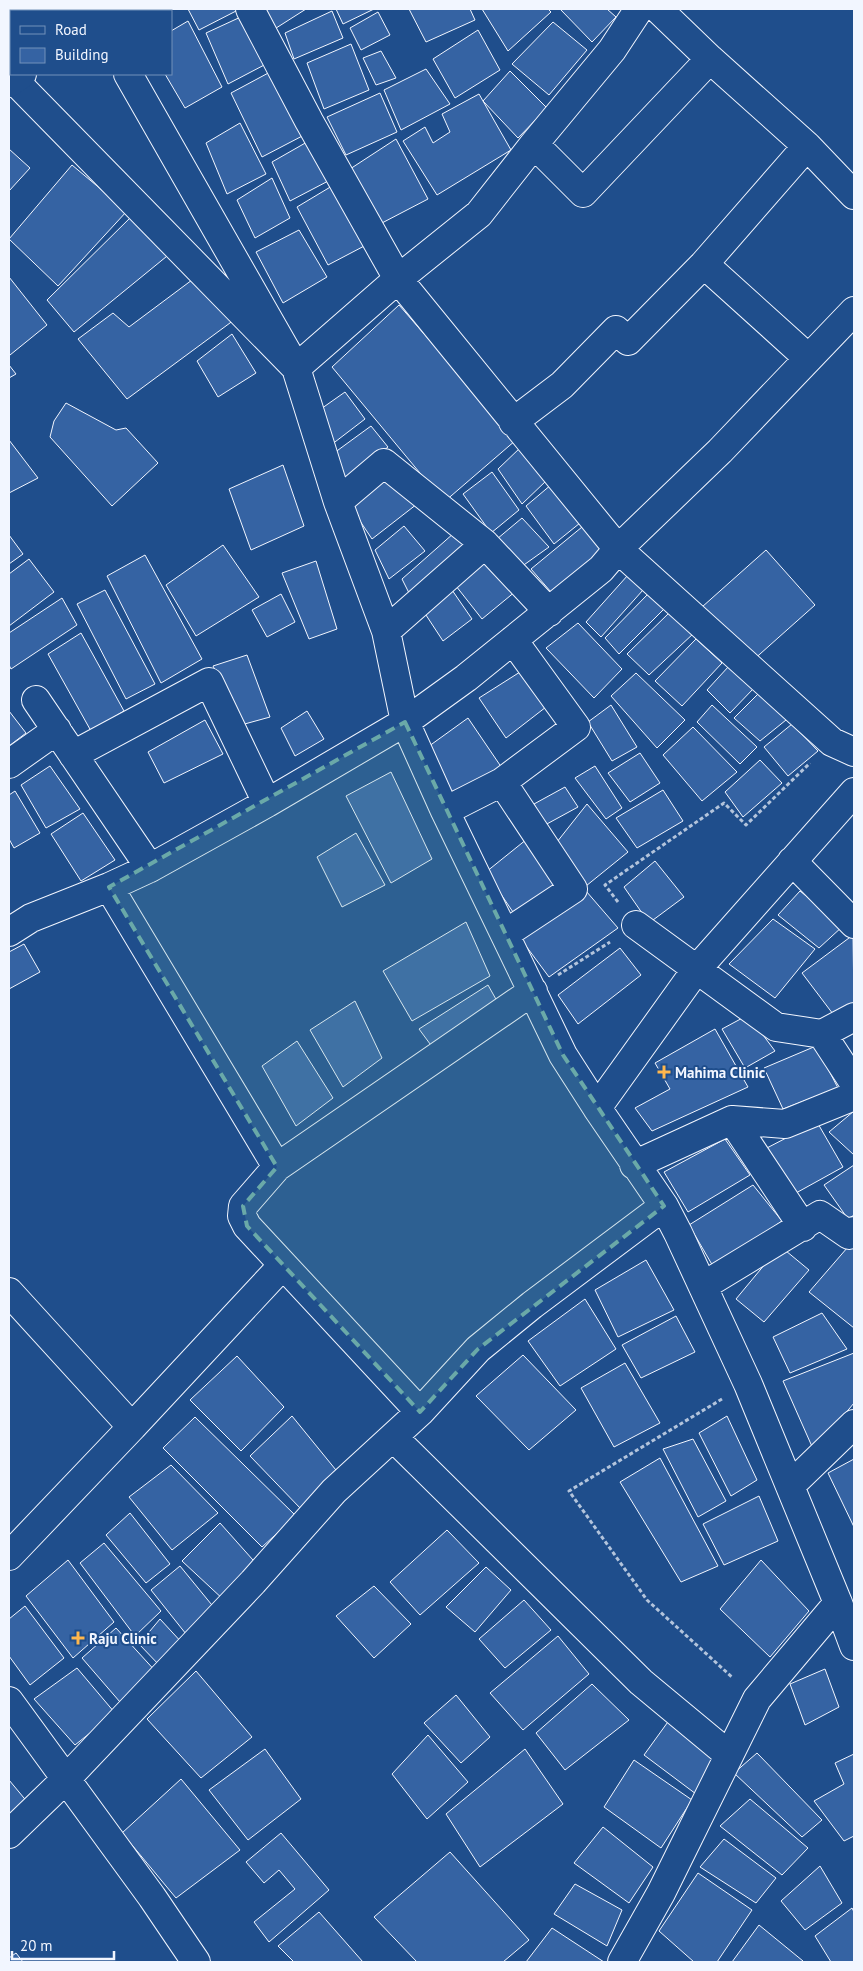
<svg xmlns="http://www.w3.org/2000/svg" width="863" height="1971" viewBox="0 0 863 1971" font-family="'PT Sans',sans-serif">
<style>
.building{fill:#3563a3;stroke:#f2f6ff}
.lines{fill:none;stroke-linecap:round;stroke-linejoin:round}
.street-casing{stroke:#f2f6ff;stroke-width:30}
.primary-casing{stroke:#f2f6ff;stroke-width:30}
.path{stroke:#b3c4dc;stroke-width:3;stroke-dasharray:4 2.5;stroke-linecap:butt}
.street{stroke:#1f4e8c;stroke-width:28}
.primary{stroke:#1f4e8c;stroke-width:28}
.marked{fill:#6aa9a8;fill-opacity:0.2;stroke:#6aa9a8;stroke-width:4;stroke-dasharray:10 6;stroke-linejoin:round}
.poi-dot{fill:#ffb74d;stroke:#1f4e8c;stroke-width:2}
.labels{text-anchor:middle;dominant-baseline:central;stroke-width:4;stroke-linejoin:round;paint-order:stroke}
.poi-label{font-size:15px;font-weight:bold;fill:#f2f6ff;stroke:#1f4e8c;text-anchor:start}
</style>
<rect width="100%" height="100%" fill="#1f4e8c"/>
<!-- building -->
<path class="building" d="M 40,9 L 62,9 L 58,11 L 42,11 Z
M 188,9 L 237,9 L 238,10 L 199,30 Z
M 261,9 L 306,9 L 273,30 Z
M 336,9 L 374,9 L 343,24 Z
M 409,9 L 470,9 L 475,20 L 426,42 Z
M 482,9 L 548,9 L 551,12 L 508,51 Z
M 560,9 L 607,9 L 616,17 L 592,42 Z
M 332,11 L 343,38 L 294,59 L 285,33 Z
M 378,12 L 390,35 L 361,50 L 350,28 Z
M 9,14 L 11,17 L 11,42 L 9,44 Z
M 245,15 L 268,63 L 228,84 L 206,33 Z
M 188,21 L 222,87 L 185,108 L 165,74 L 171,74 L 171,31 Z
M 553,22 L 587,50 L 549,95 L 512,64 Z
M 478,30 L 500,70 L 455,98 L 433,59 Z
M 351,44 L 369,90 L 324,109 L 307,63 Z
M 381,51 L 396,78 L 376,85 L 363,58 Z
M 426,69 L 450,104 L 401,130 L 384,90 Z
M 272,71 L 308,133 L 262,157 L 231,93 Z
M 510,71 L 547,108 L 518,138 L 483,101 Z
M 380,93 L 397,132 L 346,155 L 327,117 Z
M 479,94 L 511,150 L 437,195 L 403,141 L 425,127 L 433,143 L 450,132 L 442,114 Z
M 240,123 L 266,174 L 227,194 L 206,143 Z
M 314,138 L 332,179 L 290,201 L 272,162 Z
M 396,139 L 428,199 L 380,224 L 350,169 Z
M 9,149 L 30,168 L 9,191 Z
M 72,165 L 127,211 L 58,286 L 9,239 Z
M 272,178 L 290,218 L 255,238 L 237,200 Z
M 337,183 L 368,244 L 328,265 L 297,207 Z
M 133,215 L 172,252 L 74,332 L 47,300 Z
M 299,230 L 327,277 L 283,303 L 256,252 Z
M 9,277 L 47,325 L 10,355 L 9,353 Z
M 196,277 L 234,320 L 127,399 L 78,339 L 113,313 L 129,327 Z
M 399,305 L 516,440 L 444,502 L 332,367 Z
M 232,334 L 256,373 L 218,397 L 197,361 Z
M 9,365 L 16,374 L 9,378 Z
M 345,392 L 365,419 L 331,445 L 318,411 Z
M 66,403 L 116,430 L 126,428 L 158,463 L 112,506 L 50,437 L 54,421 Z
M 371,426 L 388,447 L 346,479 L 334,453 Z
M 9,440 L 38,478 L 9,493 Z
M 521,447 L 547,480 L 522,504 L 498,469 Z
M 283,465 L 304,526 L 251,550 L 229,489 Z
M 492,472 L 519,510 L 491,533 L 463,494 Z
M 387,476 L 417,504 L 372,539 L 350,506 Z
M 552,484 L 580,523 L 554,544 L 526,506 Z
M 522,518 L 549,547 L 521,567 L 497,539 Z
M 404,526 L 425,551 L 389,579 L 375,550 Z
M 582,527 L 609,558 L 558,600 L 531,569 Z
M 454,533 L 471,548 L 411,597 L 402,579 Z
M 9,535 L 23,554 L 9,564 Z
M 223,545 L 259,597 L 196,636 L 166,585 Z
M 766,550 L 815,605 L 751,662 L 702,607 Z
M 145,555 L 202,659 L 161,683 L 107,576 Z
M 29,559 L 54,592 L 9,626 L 9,574 Z
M 487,559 L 516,591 L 482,619 L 456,586 Z
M 316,561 L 337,629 L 309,639 L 282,573 Z
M 628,575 L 643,590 L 601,637 L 586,622 Z
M 105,590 L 155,684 L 126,699 L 77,604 Z
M 452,590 L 472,619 L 443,641 L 424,612 Z
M 281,594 L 295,622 L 267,637 L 252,610 Z
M 648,594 L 664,609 L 619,654 L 605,638 Z
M 62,598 L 77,625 L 11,669 L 9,665 L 9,633 Z
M 670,612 L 694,633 L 649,675 L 627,654 Z
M 578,623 L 622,669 L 594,698 L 546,648 Z
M 81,633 L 124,711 L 91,731 L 48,654 Z
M 696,639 L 722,663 L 682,706 L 655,681 Z
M 247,655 L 270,717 L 241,725 L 213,666 Z
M 729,666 L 753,689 L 730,713 L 707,690 Z
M 520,672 L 546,707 L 506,738 L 479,698 Z
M 636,673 L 685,720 L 657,748 L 611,696 Z
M 759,693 L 786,720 L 760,741 L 734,718 Z
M 611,705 L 637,747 L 612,761 L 588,722 Z
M 712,705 L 757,747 L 740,764 L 697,722 Z
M 9,711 L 26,733 L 9,746 Z
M 307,711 L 324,739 L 295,756 L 281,728 Z
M 468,718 L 504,771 L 449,802 L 425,749 Z
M 205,720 L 223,754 L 164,783 L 148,752 Z
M 792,724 L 818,751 L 788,776 L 764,747 Z
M 693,727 L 737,772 L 702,801 L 663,755 Z
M 640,753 L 660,783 L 630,802 L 608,773 Z
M 760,760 L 782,783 L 743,817 L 725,792 Z
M 50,766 L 80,809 L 46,828 L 21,785 Z
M 595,766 L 622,808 L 606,819 L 575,778 Z
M 391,772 L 432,859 L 391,883 L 346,796 Z
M 565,787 L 578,807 L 545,825 L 534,804 Z
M 663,790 L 683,821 L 637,848 L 616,818 Z
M 15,791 L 40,833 L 14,848 L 9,839 L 9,795 Z
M 587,804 L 628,852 L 586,886 L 553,847 Z
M 83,813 L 115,860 L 81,881 L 51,834 Z
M 356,833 L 385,885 L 342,907 L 317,857 Z
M 527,839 L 560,887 L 517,918 L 486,872 Z
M 655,861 L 684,897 L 649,923 L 624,887 Z
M 586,891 L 618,928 L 549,977 L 520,938 Z
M 800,891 L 843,926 L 819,948 L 778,915 Z
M 773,919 L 815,949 L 775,998 L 729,964 Z
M 466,922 L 490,976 L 412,1021 L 383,971 Z
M 853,935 L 854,1006 L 836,1018 L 802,973 Z
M 24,944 L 40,972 L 9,989 L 9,952 Z
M 620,948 L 641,975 L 578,1024 L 558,995 Z
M 488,985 L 502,1010 L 436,1052 L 419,1029 Z
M 355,1001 L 382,1058 L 343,1087 L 310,1030 Z
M 748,1015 L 775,1051 L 745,1068 L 722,1029 Z
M 715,1029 L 748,1087 L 652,1131 L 635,1108 L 670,1089 L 655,1063 Z
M 297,1041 L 333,1098 L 296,1126 L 262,1066 Z
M 816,1046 L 838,1088 L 783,1109 L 764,1068 Z
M 854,1111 L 854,1155 L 829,1132 Z
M 817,1122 L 843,1167 L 796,1193 L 763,1150 Z
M 725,1139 L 750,1175 L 688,1212 L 664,1172 Z
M 854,1165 L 854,1215 L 848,1219 L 824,1185 Z
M 753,1185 L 782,1221 L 714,1268 L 689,1225 Z
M 854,1240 L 854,1328 L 809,1292 Z
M 780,1246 L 809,1270 L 764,1322 L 736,1299 Z
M 646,1260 L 674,1310 L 618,1337 L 595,1290 Z
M 585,1299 L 616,1349 L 560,1386 L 528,1341 Z
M 822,1313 L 847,1349 L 790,1373 L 773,1337 Z
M 676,1316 L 695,1352 L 641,1378 L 622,1345 Z
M 854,1353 L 854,1403 L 814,1451 L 783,1381 Z
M 523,1355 L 576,1410 L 529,1450 L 476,1396 Z
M 237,1356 L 284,1407 L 241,1451 L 190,1400 Z
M 625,1363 L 660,1423 L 614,1447 L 581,1388 Z
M 292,1416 L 340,1475 L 301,1509 L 250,1456 Z
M 727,1416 L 757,1480 L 731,1496 L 699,1433 Z
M 195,1417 L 296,1516 L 262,1547 L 163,1448 Z
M 693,1439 L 726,1501 L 698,1517 L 663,1449 Z
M 660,1458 L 718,1566 L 681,1582 L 620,1482 Z
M 854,1459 L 854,1527 L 828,1473 Z
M 171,1465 L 218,1513 L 172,1550 L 129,1497 Z
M 759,1496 L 778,1541 L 724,1565 L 703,1524 Z
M 130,1513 L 170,1564 L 146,1583 L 106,1535 Z
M 220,1523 L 261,1569 L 225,1601 L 182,1561 Z
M 447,1530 L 479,1563 L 420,1615 L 390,1582 Z
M 104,1543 L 161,1611 L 135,1636 L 80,1563 Z
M 68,1560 L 114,1622 L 73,1658 L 26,1596 Z
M 761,1560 L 809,1611 L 770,1657 L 720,1609 Z
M 180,1566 L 216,1610 L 190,1639 L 151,1590 Z
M 486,1567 L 511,1590 L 475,1632 L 446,1607 Z
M 374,1586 L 411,1624 L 374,1658 L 336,1616 Z
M 524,1600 L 551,1630 L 505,1668 L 479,1639 Z
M 25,1606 L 64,1658 L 30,1685 L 9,1656 L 9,1619 Z
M 160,1619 L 184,1645 L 161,1667 L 139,1644 Z
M 116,1628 L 158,1674 L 120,1702 L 82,1658 Z
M 558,1636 L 589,1674 L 523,1730 L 490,1693 Z
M 77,1668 L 115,1713 L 75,1745 L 34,1699 Z
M 825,1669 L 839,1707 L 805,1725 L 790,1684 Z
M 196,1671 L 252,1737 L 201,1778 L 147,1719 Z
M 592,1684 L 629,1720 L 565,1770 L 536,1733 Z
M 456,1695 L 490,1737 L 461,1763 L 424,1723 Z
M 670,1719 L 717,1755 L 696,1794 L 644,1755 Z
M 428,1735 L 468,1782 L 427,1819 L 392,1774 Z
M 265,1749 L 301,1799 L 248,1840 L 209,1790 Z
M 525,1749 L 563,1804 L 480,1867 L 446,1814 Z
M 757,1753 L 822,1820 L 802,1837 L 734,1773 Z
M 854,1754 L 854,1836 L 844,1841 L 814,1801 L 844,1784 L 835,1763 Z
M 634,1760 L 692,1800 L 661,1848 L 604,1807 Z
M 181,1779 L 240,1850 L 176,1898 L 122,1833 Z
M 9,1780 L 29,1804 L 9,1822 Z
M 750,1799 L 808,1848 L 782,1875 L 720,1826 Z
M 603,1827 L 653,1867 L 629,1903 L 574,1863 Z
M 281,1833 L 329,1890 L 269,1942 L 254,1922 L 295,1889 L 279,1870 L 264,1883 L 246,1862 Z
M 724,1839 L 776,1878 L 756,1903 L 700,1867 Z
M 450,1852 L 529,1940 L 503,1962 L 417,1962 L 374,1917 Z
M 820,1866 L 842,1903 L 805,1930 L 781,1901 Z
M 698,1873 L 752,1910 L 717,1962 L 694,1962 L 659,1931 Z
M 575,1884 L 622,1910 L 607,1946 L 554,1914 Z
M 852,1908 L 854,1912 L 854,1962 L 831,1962 L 815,1936 Z
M 319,1912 L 363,1962 L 294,1962 L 278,1946 Z
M 759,1925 L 803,1961 L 802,1962 L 732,1962 Z
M 552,1928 L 604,1962 L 526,1962 Z
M 16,1953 L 23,1962 L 9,1962 L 9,1958 Z"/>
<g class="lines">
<defs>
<path id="street" d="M 24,9 L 26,11
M 250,9 L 309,121 L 398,279 L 618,549 L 832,742 L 854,752
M 658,9 L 710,59 L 807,146 L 854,195
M 128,74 L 296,368 L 338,502 L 386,631 L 405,722 L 445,811 L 563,1055 L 597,1108 L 664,1206 L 678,1233 L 748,1384 L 838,1603 L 854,1646
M 13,79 L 296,368 L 398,279 L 479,214 L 534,144 L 612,50 L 639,9
M 534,144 L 583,193 L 710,59
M 704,264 L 807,146
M 513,422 L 562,385 L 616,330 L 628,341 L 704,264 L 808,358
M 338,502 L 384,463 L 485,544 L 386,631
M 485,544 L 549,612
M 36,700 L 150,868
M 73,755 L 209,682 L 267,803
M 9,764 L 57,730
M 502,782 L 573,889 L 505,934
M 445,811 L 502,782 L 576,727 L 513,640
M 792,861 L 854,924
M 109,887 L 277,1167 L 533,991
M 636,925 L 776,1027 L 822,1034 L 854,1083
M 9,932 L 31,918 L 109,887 L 150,868 L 267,803 L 405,722 L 466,678 L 601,569 L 618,549 L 720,451 L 854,311
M 822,1034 L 854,1017
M 597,1108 L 696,970 L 854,792
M 732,1120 L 803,1227
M 634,1165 L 732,1120 L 785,1124 L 854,1096
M 277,1167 L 243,1206 L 242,1216 L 247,1226 L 420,1412
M 703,1286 L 820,1215 L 849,1235 L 854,1231
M 9,1292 L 132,1427 L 9,1556
M 132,1427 L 283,1265
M 394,1438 L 641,1682 L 729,1755
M 790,1486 L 854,1424
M 9,1701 L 152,1897 L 196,1962
M 9,1834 L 66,1779 L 253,1582 L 334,1491 L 420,1412 L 478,1349 L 532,1305 L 664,1206
M 622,1962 L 661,1893 L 757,1699 L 838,1603"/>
<path id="primary" d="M 113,11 L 116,9
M 9,83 L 22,74"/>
</defs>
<!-- street casing -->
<use href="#street" class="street-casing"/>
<!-- primary casing -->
<use href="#primary" class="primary-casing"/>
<!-- path -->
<path class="path" d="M 618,902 L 605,885 L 724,803 L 746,825 L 810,763
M 558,975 L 610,942
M 722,1399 L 569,1491 L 647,1600 L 733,1678"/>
<!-- street -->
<use href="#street" class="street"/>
<!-- primary -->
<use href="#primary" class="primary"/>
</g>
<!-- marked area -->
<path class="marked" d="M 405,722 L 563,1055 L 664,1206 L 478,1349 L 420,1412 L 247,1226 L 243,1206 L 277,1167 L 109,887 Z"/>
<!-- markers -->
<g class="poi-dot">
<path d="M661.5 1064.5h5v5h5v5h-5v5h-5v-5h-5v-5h5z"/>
<path d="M75.5 1630.5h5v5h5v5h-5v5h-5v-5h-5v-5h5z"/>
</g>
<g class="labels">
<!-- poi labels -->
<g class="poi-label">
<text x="675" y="1072">Mahima Clinic</text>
<text x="89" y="1638">Raju Clinic</text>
</g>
</g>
<!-- border -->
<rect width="863" height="1971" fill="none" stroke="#f2f6ff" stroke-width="20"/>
<!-- legend -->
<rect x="10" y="10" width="162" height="65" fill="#1f4e8c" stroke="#7391ba"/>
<rect x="20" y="26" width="25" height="8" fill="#1f4e8c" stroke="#7391ba"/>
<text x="55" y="35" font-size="15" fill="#f2f6ff">Road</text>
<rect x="20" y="48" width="25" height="15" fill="#3563a3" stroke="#7391ba"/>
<text x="55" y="60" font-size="15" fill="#f2f6ff">Building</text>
<!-- scale -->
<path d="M12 1951v8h102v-8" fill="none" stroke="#f2f6ff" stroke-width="2.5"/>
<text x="20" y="1951" font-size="15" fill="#f2f6ff" stroke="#1f4e8c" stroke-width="4" paint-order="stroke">20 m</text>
</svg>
